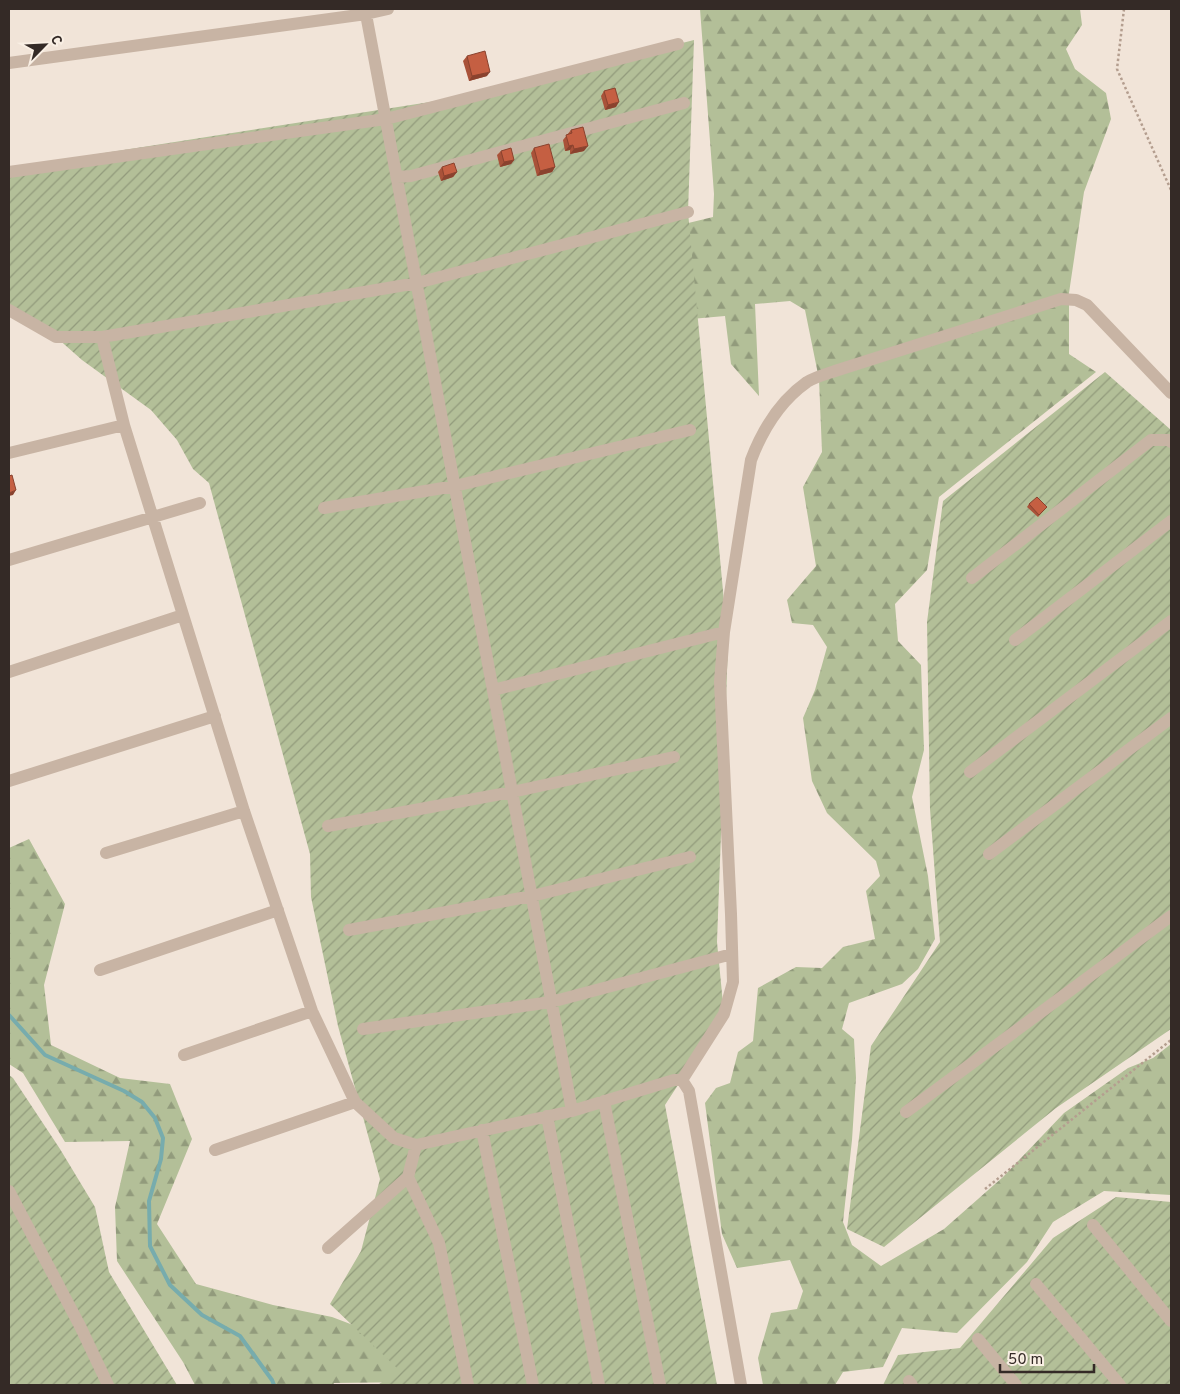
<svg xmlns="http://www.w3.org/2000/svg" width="1180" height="1394" viewBox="0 0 1180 1394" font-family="Overpass,sans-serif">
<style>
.forest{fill:url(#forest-firs)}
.garden{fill:url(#garden-furrows)}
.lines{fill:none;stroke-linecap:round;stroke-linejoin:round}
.stream{stroke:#77acad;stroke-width:4}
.path{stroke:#b49e8f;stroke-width:2.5;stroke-dasharray:2.5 2.5;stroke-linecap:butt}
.minor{stroke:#c8b4a4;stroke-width:12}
.wall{fill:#a95239}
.shaded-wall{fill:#8a422e}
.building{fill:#c55f42;stroke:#8a422e}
</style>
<defs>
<pattern id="forest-firs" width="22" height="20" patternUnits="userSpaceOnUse" patternTransform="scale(1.25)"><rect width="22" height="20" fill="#b3bf98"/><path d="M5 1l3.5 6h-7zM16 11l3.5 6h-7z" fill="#929b7c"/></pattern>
<pattern id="garden-furrows" width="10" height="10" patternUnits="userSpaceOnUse" patternTransform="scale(1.25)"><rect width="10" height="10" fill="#b3bf98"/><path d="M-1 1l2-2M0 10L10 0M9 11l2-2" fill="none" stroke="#929b7c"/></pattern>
</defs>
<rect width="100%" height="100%" fill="#f1e4d8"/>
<!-- forest -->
<path class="forest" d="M 700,9 L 1080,9 L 1082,25 L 1066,49 L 1075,69 L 1106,93 L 1111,119 L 1084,192 L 1069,293 L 1069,354 L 1096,372 L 939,497 L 927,570 L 895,604 L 898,641 L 921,665 L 924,750 L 912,797 L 928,876 L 935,939 L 918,969 L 902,984 L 849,1003 L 842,1029 L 854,1039 L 856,1078 L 852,1140 L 843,1222 L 852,1245 L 881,1266 L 944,1229 L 1003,1177 L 1064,1113 L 1128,1068 L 1153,1058 L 1171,1044 L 1171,1195 L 1104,1191 L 1053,1222 L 1027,1262 L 957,1333 L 902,1328 L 883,1367 L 843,1372 L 835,1385 L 763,1385 L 758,1358 L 771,1313 L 797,1309 L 803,1291 L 790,1260 L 737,1268 L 722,1234 L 705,1103 L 716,1088 L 730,1083 L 738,1052 L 753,1041 L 758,988 L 796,967 L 822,968 L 843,947 L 875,939 L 866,891 L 880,876 L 876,861 L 827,813 L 812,781 L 803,718 L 815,690 L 827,647 L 813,625 L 792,623 L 787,600 L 816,566 L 803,487 L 822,452 L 819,379 L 805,310 L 790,301 L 755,304 L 759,396 L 731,364 L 725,316 L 691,319 L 676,226 L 713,217 L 714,194 Z
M 29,839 L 65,904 L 44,985 L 51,1045 L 120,1078 L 170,1084 L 192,1139 L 157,1224 L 196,1284 L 273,1305 L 332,1317 L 411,1347 L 421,1382 L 334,1383 L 333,1385 L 195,1385 L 183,1362 L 117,1261 L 115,1207 L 130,1141 L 65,1142 L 23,1073 L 9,1064 L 9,848 Z"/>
<!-- garden -->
<path class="garden" d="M 694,40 L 688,212 L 728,645 L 717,942 L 724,1014 L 665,1105 L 717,1385 L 378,1385 L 399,1370 L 330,1304 L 361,1251 L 380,1179 L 338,1026 L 311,897 L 310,854 L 209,483 L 193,469 L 177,440 L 151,410 L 82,360 L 56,337 L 9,310 L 9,168 L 481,94 Z
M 1105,372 L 1171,430 L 1171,1029 L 1056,1108 L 884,1247 L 847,1229 L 871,1046 L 940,942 L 930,809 L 927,622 L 943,501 Z
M 9,1075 L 13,1078 L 60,1149 L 95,1207 L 109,1272 L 177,1385 L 9,1385 Z
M 1116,1197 L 1171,1202 L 1171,1385 L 883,1385 L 898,1355 L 960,1348 L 1053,1238 Z"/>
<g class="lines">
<!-- stream -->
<path class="stream" d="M 9,1015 L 45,1055 L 124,1091 L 142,1102 L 155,1118 L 163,1138 L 161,1159 L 149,1201 L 150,1246 L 170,1285 L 202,1315 L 240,1336 L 272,1380 L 274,1385"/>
<!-- path -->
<path class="path" d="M 1124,9 L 1117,69 L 1171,190
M 985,1189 L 1171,1040"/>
<!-- minor -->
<path class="minor" d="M 365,9 L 572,1111 L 674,1080 L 682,1080 L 689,1091 L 741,1385
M 9,63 L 366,14 L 388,9
M 9,172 L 386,119 L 678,44
M 397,177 L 411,176 L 684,103
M 9,310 L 56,337 L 102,337 L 417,283 L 688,212
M 102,337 L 124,425 L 244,811 L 312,1011 L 355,1102 L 394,1138 L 416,1145 L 572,1111
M 9,453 L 124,425
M 324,508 L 455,486 L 690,430
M 9,560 L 200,503
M 972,578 L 1151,440 L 1169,440 L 1171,442
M 1015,640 L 1171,521
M 9,672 L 183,615
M 493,690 L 724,632
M 970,772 L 1171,621
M 9,781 L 215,716
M 328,826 L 512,792 L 674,757
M 106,853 L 244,811
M 989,854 L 1171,718
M 349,930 L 532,896 L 690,857
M 100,970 L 278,910
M 363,1029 L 551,1002 L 732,954
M 184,1055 L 312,1011
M 682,1080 L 724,1014 L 733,982 L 731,914 L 720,682 L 724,632 L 751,460 C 762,431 780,401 807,382 C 815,377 826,374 835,371 L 1061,299 L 1076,300 L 1087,305 L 1171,393
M 604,1101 L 660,1385
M 906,1112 L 1171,916
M 547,1116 L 599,1385
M 482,1130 L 533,1385
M 215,1150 L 355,1102
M 408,1177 L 439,1243 L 468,1385
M 9,1191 L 80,1326 L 108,1385
M 1093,1225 L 1171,1321
M 328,1248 L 408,1177 L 416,1145
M 1036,1284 L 1120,1385
M 978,1339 L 1016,1385
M 909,1381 L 912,1385"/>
</g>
<!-- wall -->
<path class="wall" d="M 467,56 L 487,76 L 469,81 L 463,61 Z
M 604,91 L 616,107 L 605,110 L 601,96 Z
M 571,130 L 584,151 L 570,154 L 570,150 L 565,151 L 563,140 Z
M 534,148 L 555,167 L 552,172 L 537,176 L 531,153 Z
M 501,151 L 514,160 L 511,164 L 500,167 L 497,155 Z
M 442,167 L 457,172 L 453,177 L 441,181 L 438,172 Z
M 1029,504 L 1047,507 L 1038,517 L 1027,507 Z"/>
<!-- shaded-wall -->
<path class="shaded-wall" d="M 490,72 L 487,76 L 469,81 L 472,76 Z
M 619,102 L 616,107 L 605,110 L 608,105 Z
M 573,145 L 570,150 L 565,151 L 569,146 Z
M 588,146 L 584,151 L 570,154 L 574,149 Z
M 514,160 L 511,164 L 500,167 L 504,162 Z
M 555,167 L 552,172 L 537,176 L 540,171 Z
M 457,172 L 453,177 L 441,181 L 444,176 Z
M 16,490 L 13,495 L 9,496 L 9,493 Z"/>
<!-- building -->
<path class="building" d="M 485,51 L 490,72 L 472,76 L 467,56 Z
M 615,88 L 619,102 L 608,105 L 604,91 Z
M 583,127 L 588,146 L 574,149 L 573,145 L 569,146 L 566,135 L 572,133 L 571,130 Z
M 549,144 L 555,167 L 540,171 L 534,148 Z
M 511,148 L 514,160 L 504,162 L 501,151 Z
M 454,163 L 457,172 L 444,176 L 442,167 Z
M 12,475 L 16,490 L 9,493 L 9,476 Z
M 1037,497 L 1047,507 L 1039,515 L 1029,504 Z"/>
<!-- border -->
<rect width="1180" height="1394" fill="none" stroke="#342a26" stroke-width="20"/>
<!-- north arrow -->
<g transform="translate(45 45) rotate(66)" stroke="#f9efe4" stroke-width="4" paint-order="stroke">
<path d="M0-4L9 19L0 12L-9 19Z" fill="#342a26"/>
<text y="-8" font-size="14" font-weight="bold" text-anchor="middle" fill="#342a26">С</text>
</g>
<!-- scale -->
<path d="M1000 1364v8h94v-8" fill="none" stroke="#342a26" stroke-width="2.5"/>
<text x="1008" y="1364" font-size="15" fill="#342a26" stroke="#f9efe4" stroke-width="4" paint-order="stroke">50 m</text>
</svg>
